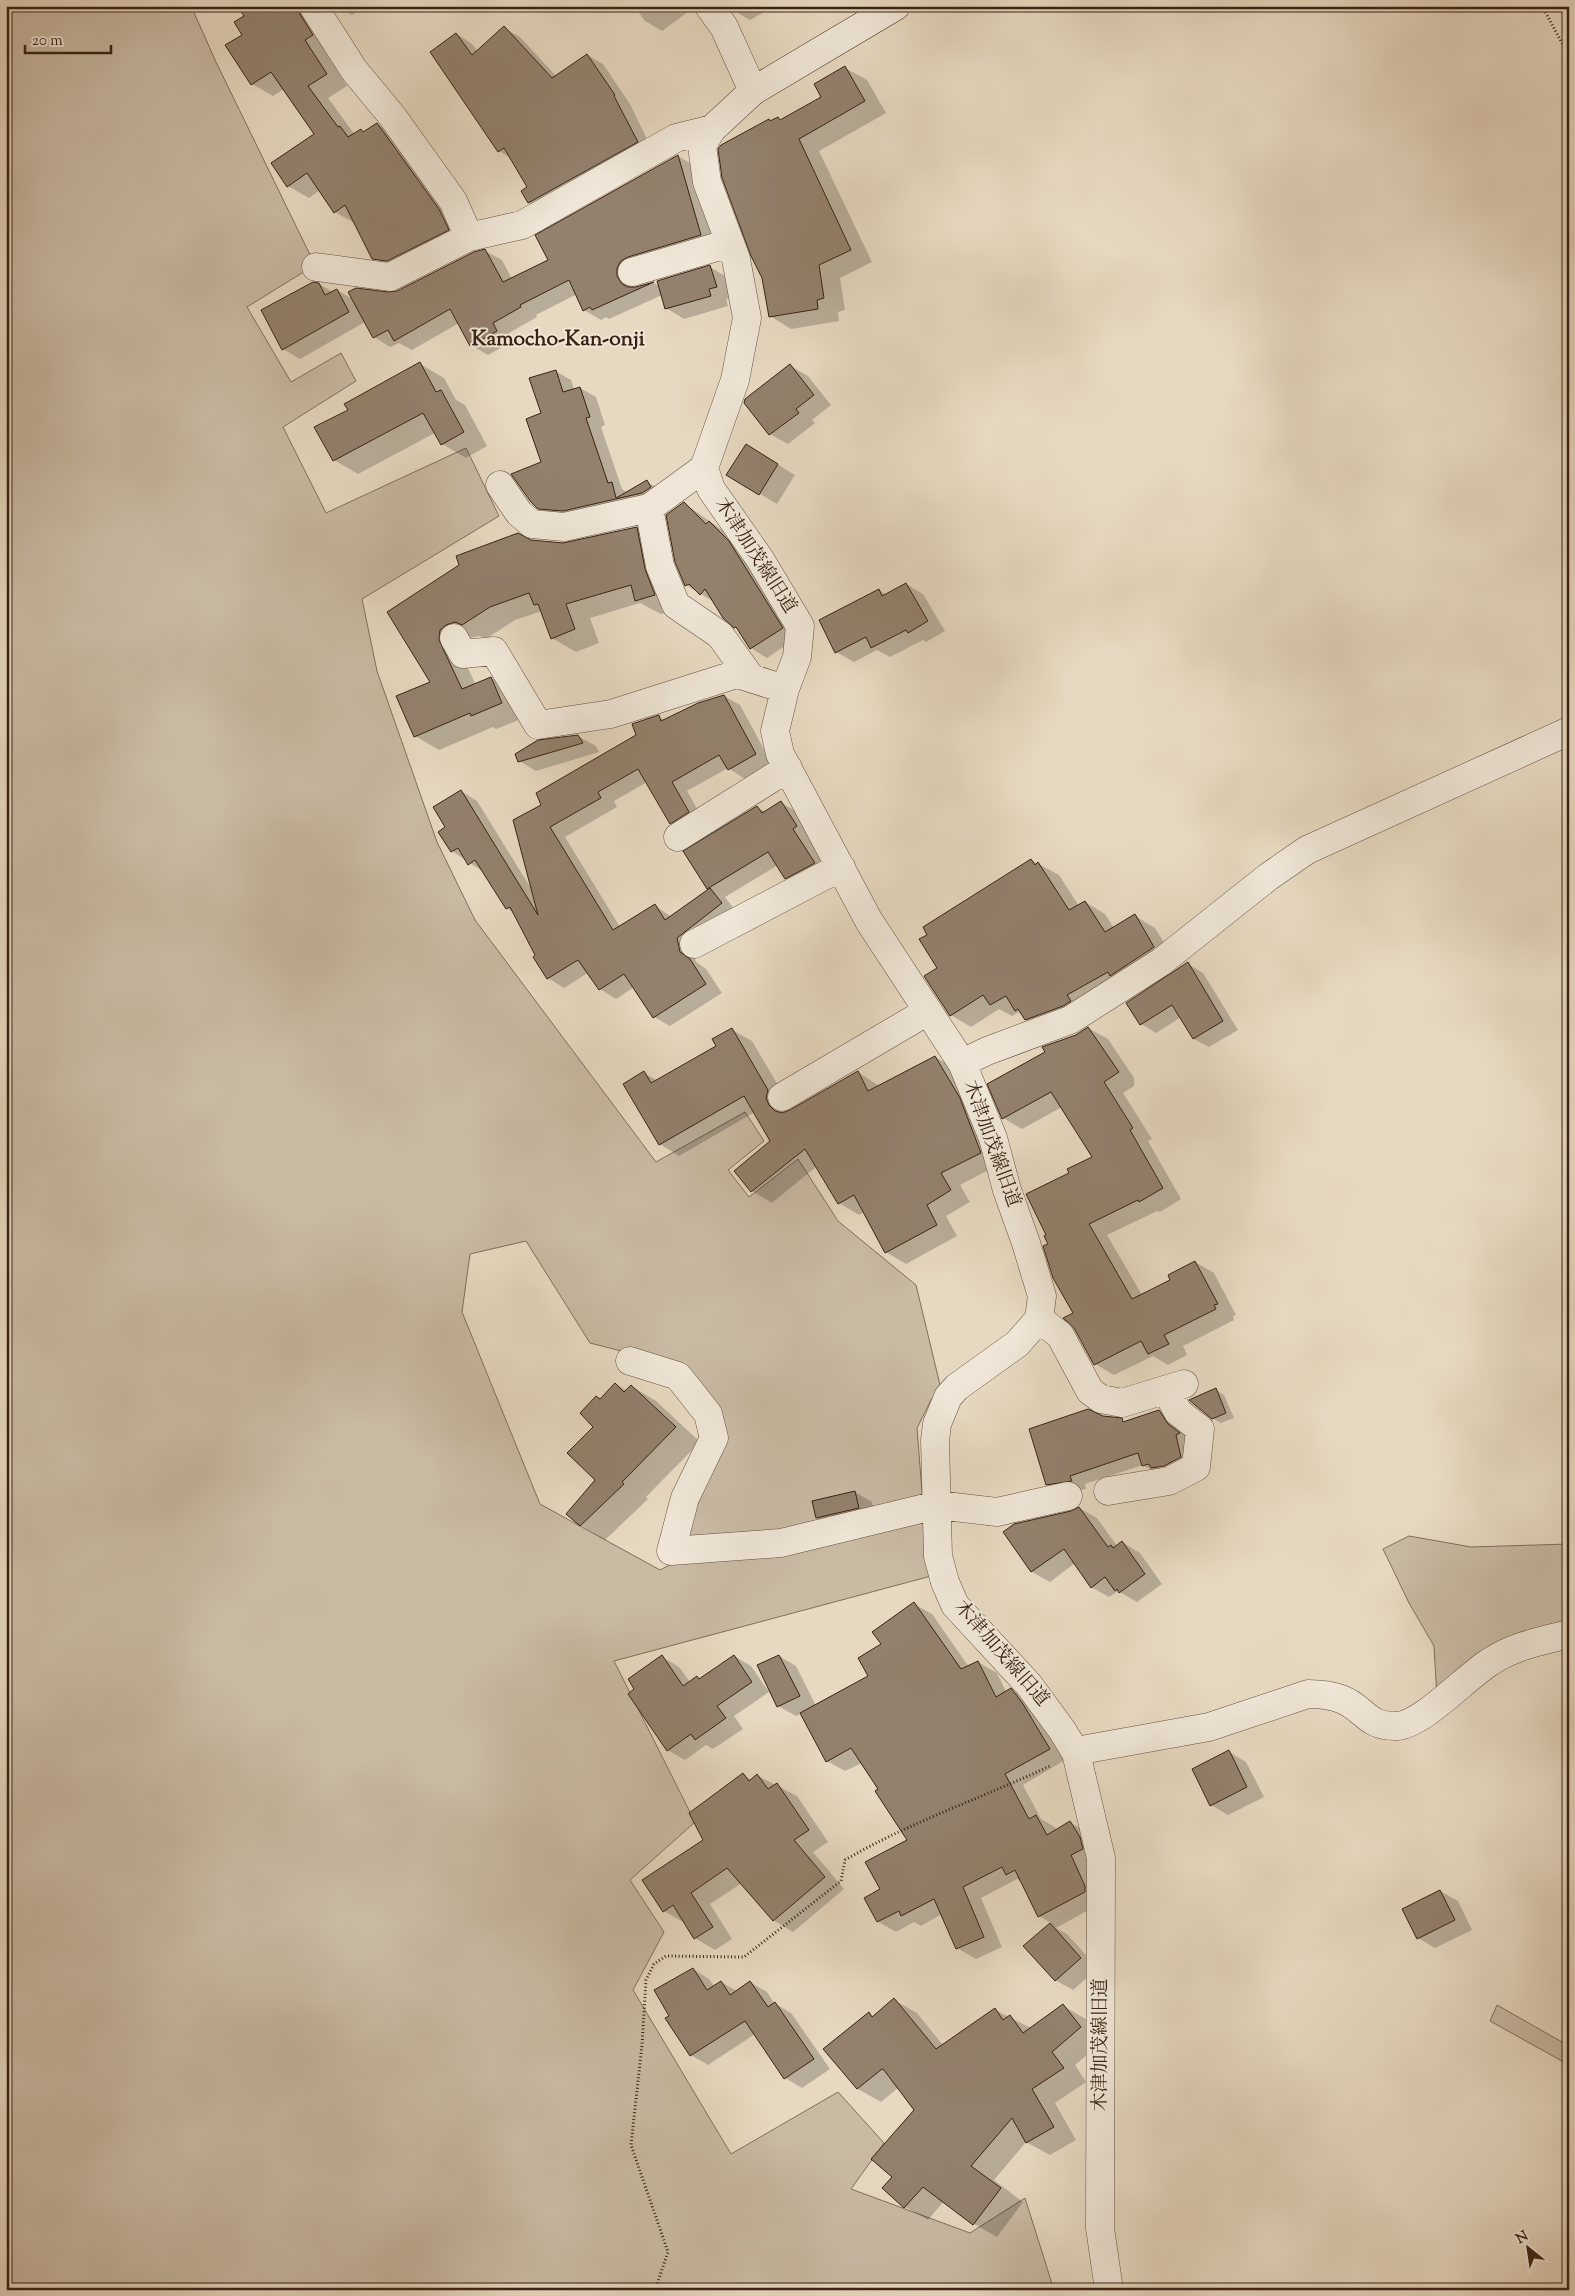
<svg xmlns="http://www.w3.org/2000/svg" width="1575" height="2296" viewBox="0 0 1575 2296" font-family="'Sorts Mill Goudy','Noto Serif JP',serif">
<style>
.green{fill:#c9baa4;stroke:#816e5c;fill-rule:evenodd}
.shadow{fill:#0003}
.building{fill:#93816e;stroke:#392214}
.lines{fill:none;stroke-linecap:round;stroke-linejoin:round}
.street-casing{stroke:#64503f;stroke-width:29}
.secondary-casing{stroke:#392214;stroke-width:29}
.path{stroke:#392214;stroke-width:3;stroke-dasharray:1 2.5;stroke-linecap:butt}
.street{stroke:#efe6d7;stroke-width:28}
.secondary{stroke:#efe6d7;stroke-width:28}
.labels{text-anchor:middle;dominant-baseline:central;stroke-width:4;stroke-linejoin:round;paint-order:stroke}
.street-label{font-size:19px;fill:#392214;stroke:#efe6d7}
.quarter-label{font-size:21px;font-weight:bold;fill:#392214;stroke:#efe6d7}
</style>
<rect width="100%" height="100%" fill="#e7d9c1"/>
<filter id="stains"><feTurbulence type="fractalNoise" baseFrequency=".004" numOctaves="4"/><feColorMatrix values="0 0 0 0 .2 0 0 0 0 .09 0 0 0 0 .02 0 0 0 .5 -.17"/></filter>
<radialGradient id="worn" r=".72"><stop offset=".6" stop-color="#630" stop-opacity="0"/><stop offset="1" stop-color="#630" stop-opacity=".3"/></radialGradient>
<!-- green -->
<path class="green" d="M 6,6 L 191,6 L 216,62 L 315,265 L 247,307 L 291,382 L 341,353 L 356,381 L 283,427 L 326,513 L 466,448 L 499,516 L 362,599 L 377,671 L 437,842 L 475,920 L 656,1162 L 745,1112 L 764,1141 L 728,1170 L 749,1197 L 798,1159 L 838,1221 L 916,1285 L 941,1389 L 932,1398 L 917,1428 L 926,1544 L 935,1575 L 614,1661 L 695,1822 L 630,1880 L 664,1932 L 633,1990 L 731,2154 L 838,2092 L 884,2143 L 851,2189 L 970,2233 L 1025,2198 L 1054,2290 L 6,2290 ZM 526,1241 L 590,1343 L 641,1356 L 714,1408 L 679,1560 L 660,1570 L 540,1504 L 462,1312 L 470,1254 Z
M 1409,1536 L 1471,1547 L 1569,1544 L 1569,1629 L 1437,1698 L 1434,1646 L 1409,1603 L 1383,1549 Z
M 1497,2005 L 1569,2046 L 1569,2065 L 1490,2021 Z"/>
<!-- shadow -->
<path class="shadow" d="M 252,6 L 324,6 L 333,47 L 325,52 L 347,86 L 328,98 L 355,135 L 364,133 L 377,124 L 398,136 L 469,242 L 395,270 L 373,258 L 356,224 L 335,212 L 320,190 L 309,198 L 288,186 L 316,135 L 284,89 L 273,96 L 252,84 L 244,35 L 246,16 Z
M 336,6 L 366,6 L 352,15 Z
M 634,6 L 696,6 L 662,31 L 645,21 Z
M 730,6 L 775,6 L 750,20 L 733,10 Z
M 504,28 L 520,37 L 556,76 L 587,55 L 603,64 L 630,104 L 653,151 L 545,212 L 529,203 L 523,191 L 529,188 L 511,158 L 499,151 L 457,34 L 472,44 L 478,52 Z
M 845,68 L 867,80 L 886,113 L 819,151 L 872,262 L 840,278 L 845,310 L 838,312 L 839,321 L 791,329 L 770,316 L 771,122 L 778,118 L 782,121 L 823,97 Z
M 678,156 L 695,166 L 718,245 L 633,278 L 634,288 L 654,283 L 660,287 L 710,267 L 727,277 L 733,297 L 726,299 L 728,306 L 684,319 L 666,308 L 662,295 L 609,319 L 606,317 L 601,320 L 584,310 L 577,294 L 536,315 L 537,317 L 509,333 L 513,341 L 488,355 L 471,345 L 459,323 L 412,350 L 399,343 L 390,347 L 374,337 L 365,322 L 300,359 L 283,349 L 263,311 L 319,284 L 333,292 L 337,290 L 354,300 L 397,292 L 485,251 L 502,260 L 512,279 L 550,260 Z
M 420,364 L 444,378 L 456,400 L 465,405 L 487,446 L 466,458 L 442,444 L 435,433 L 358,474 L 334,460 L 349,410 Z
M 791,366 L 808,376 L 831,405 L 812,420 L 815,423 L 788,444 L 770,434 L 745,402 Z
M 555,371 L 571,380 L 574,390 L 580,388 L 596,397 L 605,425 L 601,427 L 622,489 L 628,493 L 647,482 L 663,491 L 555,517 L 539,508 L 543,414 Z
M 764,456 L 795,475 L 777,504 L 760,494 Z
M 684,503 L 725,532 L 798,637 L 767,658 L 751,648 L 739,629 L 714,602 L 686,585 Z
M 636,528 L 661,542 L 679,609 L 661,614 L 640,603 L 590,618 L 599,643 L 576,652 L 552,638 L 542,611 L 515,620 L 487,638 L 479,636 L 470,638 L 465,643 L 464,660 L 476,685 L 491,678 L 515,692 L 526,717 L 496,729 L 493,727 L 439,750 L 415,736 L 431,682 L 388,612 L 530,541 L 563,544 Z
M 906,584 L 923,594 L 945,631 L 926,642 L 923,640 L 890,657 L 877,650 L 854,662 L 836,652 L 879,590 L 887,595 Z
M 724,696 L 740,705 L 772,764 L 745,779 L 728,768 L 687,791 L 704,821 L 687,832 L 671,823 L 647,782 L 614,801 L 617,807 L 565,837 L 620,927 L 655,906 L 672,917 L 710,890 L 707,888 L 757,807 L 766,812 L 781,803 L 798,812 L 813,836 L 809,838 L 831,873 L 802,887 L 786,878 L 778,865 L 725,897 L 737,913 L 693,948 L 696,962 L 706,969 L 722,993 L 670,1026 L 654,1017 L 634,987 L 616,999 L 600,989 L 589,972 L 564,988 L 548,978 L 535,957 L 537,956 L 514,913 L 507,908 L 485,873 L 452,851 L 440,832 L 447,827 L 461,791 L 477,801 L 532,890 L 543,806 L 638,735 L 659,717 L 665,720 Z
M 578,736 L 596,746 L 599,752 L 536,771 L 519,761 Z
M 1031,860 L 1059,875 L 1079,906 L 1085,902 L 1105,914 L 1114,928 L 1135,916 L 1155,928 L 1174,959 L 1047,1031 L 1026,1019 L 1019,1012 L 1012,1016 L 999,1009 L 971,1027 L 951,1015 L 939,968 Z
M 1188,964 L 1203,973 L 1238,1030 L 1209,1047 L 1194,1039 L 1181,1017 L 1156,1033 L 1141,1024 Z
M 1088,1028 L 1108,1039 L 1134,1078 L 1134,1086 L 1123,1093 L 1152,1139 L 1148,1141 L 1181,1199 L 1160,1212 L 1157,1211 L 1107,1235 L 1142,1295 L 1172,1280 L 1195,1262 L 1214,1273 L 1236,1315 L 1233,1316 L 1234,1320 L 1183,1346 L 1187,1355 L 1168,1365 L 1153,1356 L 1114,1375 L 1095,1364 L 1050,1244 L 1070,1173 L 1093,1158 L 1062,1107 L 1022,1129 L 1003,1118 L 1076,1036 Z
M 732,1030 L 752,1041 L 788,1102 L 787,1113 L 858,1072 L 879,1086 L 935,1057 L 955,1068 L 1000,1164 L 960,1185 L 970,1202 L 946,1216 L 957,1236 L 906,1264 L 886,1252 L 864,1212 L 859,1215 L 839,1203 L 817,1166 L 772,1203 L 752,1191 L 772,1142 L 755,1112 L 679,1156 L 660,1144 L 644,1073 L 658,1081 L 717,1046 Z
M 616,1384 L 627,1391 L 631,1386 L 656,1401 L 700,1442 L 646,1497 L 648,1499 L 605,1540 L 580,1525 L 597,1480 L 595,1427 L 600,1400 Z
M 1216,1390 L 1224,1395 L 1234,1418 L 1221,1423 L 1212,1418 Z
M 1159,1411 L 1174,1420 L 1183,1434 L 1194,1442 L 1196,1466 L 1158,1474 L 1143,1465 L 1085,1484 L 1086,1489 L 1062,1493 L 1047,1484 L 1103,1417 L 1126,1422 Z
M 855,1492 L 872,1502 L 876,1518 L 835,1528 L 817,1518 Z
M 1079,1508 L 1097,1518 L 1117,1546 L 1122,1542 L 1140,1553 L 1162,1584 L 1137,1602 L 1118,1591 L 1109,1597 L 1091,1587 L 1075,1563 L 1050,1582 L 1032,1572 L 1004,1533 L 1072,1512 Z
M 914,1604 L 932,1614 L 969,1667 L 978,1662 L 997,1673 L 1006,1692 L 1011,1690 L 1029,1700 L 1067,1759 L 1023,1785 L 1041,1819 L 1055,1827 L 1057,1831 L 1070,1822 L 1088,1833 L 1103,1902 L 1056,1928 L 1067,1934 L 1098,1968 L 1073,1990 L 1055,1980 L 1025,1946 L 1051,1923 L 1039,1916 L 1022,1883 L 1017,1879 L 981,1898 L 1002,1947 L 976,1959 L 957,1948 L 942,1914 L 921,1926 L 914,1922 L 896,1932 L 877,1921 L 881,1889 L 909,1841 L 862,1763 L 845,1771 L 827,1761 L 802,1713 L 796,1716 L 778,1706 L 779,1656 L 796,1666 L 816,1706 L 870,1676 L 883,1645 Z
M 734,1656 L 751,1666 L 769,1692 L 734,1716 L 743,1729 L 713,1749 L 706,1745 L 685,1760 L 667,1750 L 662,1657 L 679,1667 L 690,1682 L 697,1678 L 700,1679 Z
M 1229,1752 L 1246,1762 L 1264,1797 L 1228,1815 L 1211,1805 Z
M 743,1775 L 752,1780 L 758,1776 L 797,1796 L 828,1842 L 813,1852 L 844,1889 L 793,1932 L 773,1920 L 742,1883 L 710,1904 L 732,1939 L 715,1950 L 695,1938 L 685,1923 L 664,1911 Z
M 1440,1891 L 1458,1901 L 1472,1930 L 1435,1948 L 1418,1938 Z
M 693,1969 L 709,1979 L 714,1986 L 721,1982 L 737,1991 L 750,1982 L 767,1992 L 774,2003 L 791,2013 L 830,2069 L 802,2088 L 785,2078 L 755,2034 L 708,2065 L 691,2055 L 667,2019 L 671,2016 Z
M 894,2000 L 917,2013 L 943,2045 L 995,2010 L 1031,2028 L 1063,2006 L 1086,2019 L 1103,2041 L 1075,2065 L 1086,2082 L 1055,2103 L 1076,2140 L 1050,2155 L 1026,2142 L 994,2180 L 1023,2202 L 997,2237 L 974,2224 L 944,2201 L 928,2220 L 905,2207 L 893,2177 L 916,2110 L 898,2088 L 881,2102 L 858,2089 L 825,2049 L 869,2014 L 874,2017 Z"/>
<!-- building -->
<path class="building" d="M 237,6 L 297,6 L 300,14 L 313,35 L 305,40 L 327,74 L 308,86 L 338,127 L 340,126 L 348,137 L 361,129 L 363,132 L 377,123 L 439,209 L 449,230 L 387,261 L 372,259 L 345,205 L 334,213 L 307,173 L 287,187 L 271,163 L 314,134 L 271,72 L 251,85 L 225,45 L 242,35 L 234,22 L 244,16 Z
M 504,26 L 552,78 L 587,54 L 615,95 L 614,96 L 638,142 L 528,203 L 521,191 L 527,187 L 504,148 L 498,152 L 430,52 L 456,33 L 472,55 Z
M 845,66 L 865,101 L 799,139 L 851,250 L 819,265 L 824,298 L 817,300 L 818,309 L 769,317 L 762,278 L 751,256 L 722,178 L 718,149 L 721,145 L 769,119 L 770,121 L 778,117 L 780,120 L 821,97 L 814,84 Z
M 678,155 L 701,235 L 628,257 L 621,261 L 617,268 L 617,276 L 622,284 L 628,287 L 636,287 L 654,282 L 592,310 L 590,307 L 583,311 L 569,280 L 520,305 L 521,307 L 493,323 L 497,331 L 470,346 L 450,309 L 394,341 L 388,330 L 373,338 L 348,292 L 356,288 L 388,292 L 397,291 L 474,252 L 485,249 L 503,282 L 548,260 L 535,235 Z
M 710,265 L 717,287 L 709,289 L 711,296 L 665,309 L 657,281 Z
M 313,282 L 319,283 L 325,295 L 337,289 L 349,312 L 282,350 L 261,310 Z
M 420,362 L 436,392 L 441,390 L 464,432 L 441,445 L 423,413 L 333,461 L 314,427 L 348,410 L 344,404 Z
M 790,364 L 814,395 L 796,409 L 799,413 L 769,435 L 744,403 L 745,399 Z
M 556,370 L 563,392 L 580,387 L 590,417 L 586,418 L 608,483 L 612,482 L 616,498 L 647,480 L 651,487 L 642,493 L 563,511 L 538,509 L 531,502 L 511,474 L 541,462 L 526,419 L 541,413 L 529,378 Z
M 746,444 L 778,464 L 759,495 L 726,475 Z
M 684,502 L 706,524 L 709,521 L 729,541 L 783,628 L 750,649 L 736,627 L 734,628 L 723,618 L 705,589 L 700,595 L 689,584 L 685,586 L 675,562 L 666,515 Z
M 637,527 L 645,569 L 655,595 L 635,601 L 631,585 L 566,604 L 575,629 L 551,639 L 538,604 L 534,605 L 529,593 L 490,607 L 462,625 L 455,622 L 446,625 L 440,630 L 439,640 L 462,689 L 491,677 L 502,703 L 471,716 L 470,713 L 414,737 L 396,696 L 430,682 L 387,612 L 459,565 L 456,556 L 518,533 L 531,540 L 563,543 Z
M 906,583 L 928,621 L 908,633 L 906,630 L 871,648 L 866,637 L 835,653 L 819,620 L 879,589 L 882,596 Z
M 724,695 L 756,754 L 728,770 L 719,755 L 672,782 L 689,812 L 670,824 L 638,769 L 598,792 L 601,798 L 550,827 L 613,930 L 655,904 L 665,920 L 710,888 L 722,903 L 677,938 L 680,952 L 690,959 L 706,984 L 653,1018 L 624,974 L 599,990 L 578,960 L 547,979 L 533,957 L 535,955 L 510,907 L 506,909 L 475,860 L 468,865 L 458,848 L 451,852 L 438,832 L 445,827 L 433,807 L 461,790 L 538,915 L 513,820 L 541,805 L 536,793 L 636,735 L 632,724 L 659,715 L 661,721 L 698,703 Z
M 578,735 L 583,743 L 518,762 L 515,754 L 538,740 Z
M 781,801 L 797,826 L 793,829 L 815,863 L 785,879 L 768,852 L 707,889 L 683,851 L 757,806 L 762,813 Z
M 1031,859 L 1035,865 L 1038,862 L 1069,910 L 1085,901 L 1105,932 L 1135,914 L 1154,947 L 1110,976 L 1108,972 L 1067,995 L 1071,1001 L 1063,1006 L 1025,1020 L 1018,1009 L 1015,1011 L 1006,996 L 990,1005 L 983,995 L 950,1016 L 924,976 L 937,968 L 919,939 L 927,935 L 923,927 Z
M 1188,962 L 1223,1021 L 1193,1039 L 1172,1005 L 1140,1025 L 1126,1003 Z
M 1088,1027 L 1119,1072 L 1104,1082 L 1133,1128 L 1130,1130 L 1163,1188 L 1139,1202 L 1138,1200 L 1089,1224 L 1132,1299 L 1170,1280 L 1168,1275 L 1195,1261 L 1218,1304 L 1214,1305 L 1216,1309 L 1164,1335 L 1169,1344 L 1148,1354 L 1141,1341 L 1094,1365 L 1074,1328 L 1063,1318 L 1073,1313 L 1053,1278 L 1043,1246 L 1048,1244 L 1044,1236 L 1046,1235 L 1026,1194 L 1069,1173 L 1067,1169 L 1092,1157 L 1051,1092 L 1002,1119 L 987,1084 L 1045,1052 L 1042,1047 L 1076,1035 Z
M 732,1028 L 768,1090 L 766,1098 L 769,1105 L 775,1111 L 782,1113 L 790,1110 L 858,1071 L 868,1091 L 935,1056 L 960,1098 L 981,1153 L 941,1173 L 951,1190 L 927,1205 L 937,1225 L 885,1253 L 854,1195 L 838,1204 L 805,1149 L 751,1192 L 734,1171 L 770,1141 L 744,1096 L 659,1145 L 623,1084 L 644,1071 L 651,1083 L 716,1046 L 712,1039 Z
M 615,1383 L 624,1392 L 631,1385 L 676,1427 L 622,1482 L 624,1484 L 580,1526 L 566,1514 L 595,1480 L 567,1453 L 593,1427 L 580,1413 L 596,1396 L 600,1399 Z
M 1216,1388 L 1226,1413 L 1212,1419 L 1189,1400 Z
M 1088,1409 L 1103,1416 L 1122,1418 L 1123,1422 L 1159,1410 L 1168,1424 L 1180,1433 L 1176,1435 L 1181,1457 L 1164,1466 L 1151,1468 L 1149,1464 L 1142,1466 L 1138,1453 L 1070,1476 L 1072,1481 L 1046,1485 L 1029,1429 Z
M 855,1491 L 859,1508 L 816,1518 L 812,1501 Z
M 1079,1507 L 1108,1547 L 1111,1545 L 1113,1548 L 1122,1541 L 1145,1574 L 1119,1593 L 1117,1589 L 1115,1591 L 1105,1577 L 1091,1588 L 1064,1549 L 1031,1572 L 1003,1532 L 1014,1524 L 1071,1511 Z
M 914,1602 L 961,1669 L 978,1661 L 996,1697 L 1011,1688 L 1023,1704 L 1050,1749 L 1005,1774 L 1029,1819 L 1036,1815 L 1047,1835 L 1070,1821 L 1080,1837 L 1083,1849 L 1071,1855 L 1085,1886 L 1085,1892 L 1038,1917 L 1015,1870 L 1006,1875 L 1002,1867 L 963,1887 L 984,1937 L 956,1949 L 934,1899 L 901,1916 L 899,1911 L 877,1922 L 864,1898 L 880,1889 L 865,1862 L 907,1840 L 875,1791 L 878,1789 L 851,1748 L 826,1762 L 800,1713 L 868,1676 L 858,1658 L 881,1644 L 872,1632 Z
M 662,1655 L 683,1686 L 697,1676 L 699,1679 L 734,1655 L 752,1682 L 717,1706 L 726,1718 L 695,1740 L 691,1734 L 667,1751 L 628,1694 L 634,1689 L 628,1679 Z
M 779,1655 L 800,1696 L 777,1707 L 757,1665 Z
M 1229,1750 L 1247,1787 L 1210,1806 L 1192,1769 Z
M 743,1773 L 749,1781 L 757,1774 L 768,1789 L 777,1783 L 809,1830 L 794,1840 L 825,1877 L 773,1921 L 727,1868 L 691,1893 L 713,1927 L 694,1939 L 673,1905 L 663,1912 L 642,1880 L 703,1840 L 689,1813 Z
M 1440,1890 L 1455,1920 L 1417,1939 L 1402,1909 Z
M 1050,1923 L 1081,1958 L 1055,1981 L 1023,1946 Z
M 693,1968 L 707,1990 L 721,1981 L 730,1995 L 750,1981 L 768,2007 L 775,2002 L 814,2059 L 784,2079 L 745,2021 L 690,2056 L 665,2018 L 669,2016 L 654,1990 Z
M 894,1998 L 936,2049 L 995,2008 L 1003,2020 L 1010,2015 L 1023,2033 L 1063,2004 L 1081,2027 L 1052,2052 L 1064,2068 L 1032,2089 L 1054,2127 L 1026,2143 L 1012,2118 L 971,2166 L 1001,2188 L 973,2225 L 923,2187 L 904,2208 L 882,2188 L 892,2177 L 871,2159 L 914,2110 L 884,2070 L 882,2069 L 857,2089 L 823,2049 L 869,2012 L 872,2017 Z"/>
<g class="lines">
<defs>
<path id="street" d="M 313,6 L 354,70 L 392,116 L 453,201 L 469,237 L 522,225 L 676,138 L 712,129
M 709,6 L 724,27 L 753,91 L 712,129 L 702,146 L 707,182 L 736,259 L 747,318 L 735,380 L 704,468 L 711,489 L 760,559 L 800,626 L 797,657 L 785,689 L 775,731 L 780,754 L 869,921 L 962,1063 L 993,1138 L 1007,1190 L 1026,1243 L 1042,1296 L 1039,1319 L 1017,1344 L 957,1387 L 948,1397 L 937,1424 L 935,1441 L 938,1556 L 945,1582 L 955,1605 L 1029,1685 L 1062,1730 L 1076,1753 L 1101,1858 L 1100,2228 L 1109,2290
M 316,267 L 390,277 L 469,237
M 632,272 L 730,243
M 500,485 L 519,513 L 532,524 L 564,527 L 649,508 L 704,468
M 649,508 L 660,566 L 676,605 L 720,635 L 751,678
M 454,638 L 463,654 L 494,651 L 538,725 L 611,714 L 737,674 L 785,689
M 678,837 L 788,768
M 694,944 L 841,867
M 962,1063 L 987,1051 L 1070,1020 L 1161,962 L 1268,877 L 1307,850 L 1569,731
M 782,1097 L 928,1011
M 1039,1319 L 1060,1335 L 1090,1391 L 1101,1399 L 1122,1403 L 1184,1384
M 630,1361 L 678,1376 L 708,1414 L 714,1438 L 685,1498 L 671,1551 L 781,1543 L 937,1505 L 997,1512 L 1068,1496
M 1108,1491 L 1169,1481 L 1196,1467 L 1200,1429 L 1178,1412 L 1166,1390
M 1076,1753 L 1087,1749 L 1209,1727 L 1308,1694 C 1319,1694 1331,1695 1341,1699 C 1365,1708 1366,1727 1397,1726 C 1422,1725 1467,1676 1490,1662 C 1514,1646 1541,1641 1569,1634"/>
<path id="secondary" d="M 753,91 L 896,6"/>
</defs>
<!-- street casing -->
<use href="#street" class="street-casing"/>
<!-- secondary casing -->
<use href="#secondary" class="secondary-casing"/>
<!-- path -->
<path class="path" d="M 1542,6 L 1569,56
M 655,2290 L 668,2252 L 631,2145 L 642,2045 L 646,1980 L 654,1964 L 666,1956 L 744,1957 L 841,1881 L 845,1860 C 910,1822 982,1798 1050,1766"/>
<!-- street -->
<use href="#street" class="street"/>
<!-- secondary -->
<use href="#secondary" class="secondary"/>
</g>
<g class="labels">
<!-- street labels -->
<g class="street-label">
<text transform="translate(755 556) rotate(57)">木津加茂線旧道</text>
<text transform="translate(991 1144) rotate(70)">木津加茂線旧道</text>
<text transform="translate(1001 1654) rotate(49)">木津加茂線旧道</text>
<text transform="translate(1101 2045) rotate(-90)">木津加茂線旧道</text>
</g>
<!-- quarter labels -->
<g class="quarter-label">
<text x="558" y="340">Kamocho-Kan-onji</text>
</g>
</g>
<!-- margin -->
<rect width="1575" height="2296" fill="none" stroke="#e7d9c1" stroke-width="25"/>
<rect x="8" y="8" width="1560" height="2281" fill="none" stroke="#392214" stroke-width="2.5"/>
<rect x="12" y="12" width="1550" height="2271" fill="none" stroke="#392214"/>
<!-- north arrow -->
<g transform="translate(1528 2248) rotate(330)" stroke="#efe6d7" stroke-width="4" paint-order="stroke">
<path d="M0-4L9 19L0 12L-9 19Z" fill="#392214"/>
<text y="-8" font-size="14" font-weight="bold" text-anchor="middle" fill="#392214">N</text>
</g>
<!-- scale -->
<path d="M25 45v8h86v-8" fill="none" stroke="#392214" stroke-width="2.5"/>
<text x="32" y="45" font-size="15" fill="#392214" stroke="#efe6d7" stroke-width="4" paint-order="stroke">20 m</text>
<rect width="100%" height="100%" filter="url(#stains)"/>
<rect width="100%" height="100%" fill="url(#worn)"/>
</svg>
